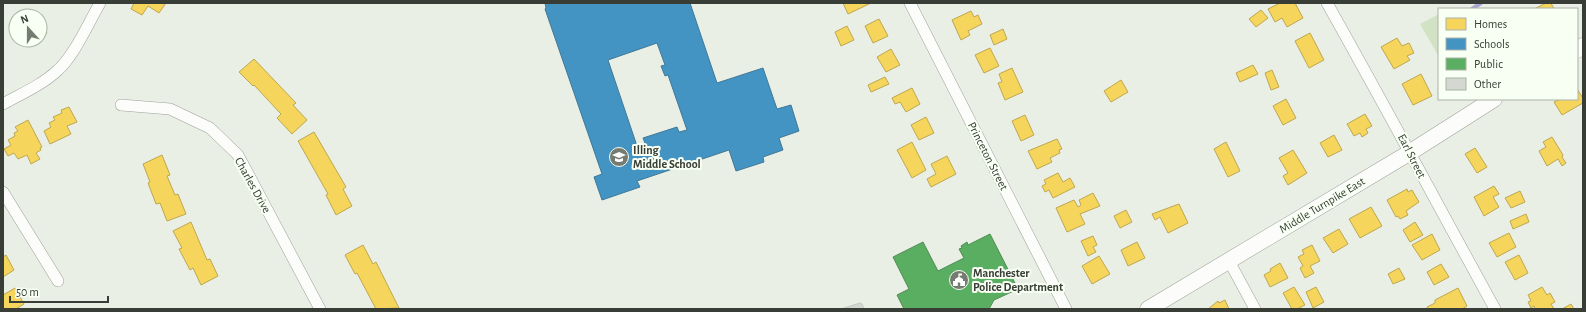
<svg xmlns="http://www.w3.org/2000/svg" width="1586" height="312" viewBox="0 0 1586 312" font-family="'Alegreya Sans',sans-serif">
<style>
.green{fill:#d2e3c5}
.homes{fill:#f6d55c;stroke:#bda750}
.schools{fill:#4393c3;stroke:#407998;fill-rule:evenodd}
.public{fill:#5aae61;stroke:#508c54}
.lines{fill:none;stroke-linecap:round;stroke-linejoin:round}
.stream{stroke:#aca4d3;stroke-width:4}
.building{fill:#d4d8d0;stroke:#c4c9c1}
.street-casing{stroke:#9da199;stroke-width:12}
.secondary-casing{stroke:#9da199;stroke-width:17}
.street{stroke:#fcfdfb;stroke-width:11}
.secondary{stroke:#fcfdfb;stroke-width:16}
.labels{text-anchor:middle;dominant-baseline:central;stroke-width:4;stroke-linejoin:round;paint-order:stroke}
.poi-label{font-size:12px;font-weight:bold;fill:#383d35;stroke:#f8fff3;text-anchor:start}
.street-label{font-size:12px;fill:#383d35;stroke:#f8fff3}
</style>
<rect width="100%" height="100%" fill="#e9efe4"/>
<!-- green -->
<path class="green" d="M 1439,14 L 1439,57 L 1420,24 Z"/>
<!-- homes -->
<path class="homes" d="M 134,3 L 166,3 L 159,13 L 148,6 L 142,15 L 131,9 Z
M 843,3 L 871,3 L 848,14 Z
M 1280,3 L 1295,3 L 1303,18 L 1287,27 L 1282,18 L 1275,22 L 1268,9 Z
M 1546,3 L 1551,3 L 1554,9 L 1534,9 Z
M 1261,10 L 1268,18 L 1256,27 L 1249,19 Z
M 971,11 L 974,17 L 978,15 L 982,24 L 968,31 L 970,35 L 961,40 L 952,20 Z
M 879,19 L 888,36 L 873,43 L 865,26 Z
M 40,22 L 47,33 L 40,37 Z
M 847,26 L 854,40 L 841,46 L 835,32 Z
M 1003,29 L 1007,39 L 994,45 L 990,35 Z
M 1310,33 L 1324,60 L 1309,68 L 1295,41 Z
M 1397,38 L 1402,46 L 1409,43 L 1414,53 L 1407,56 L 1410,60 L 1394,69 L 1381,47 Z
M 990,48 L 999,66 L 984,73 L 975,55 Z
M 891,49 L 900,65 L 886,72 L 877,57 Z
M 254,59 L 296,103 L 293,105 L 307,120 L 292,134 L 277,118 L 281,114 L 254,85 L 253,86 L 239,72 Z
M 1253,65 L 1258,74 L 1240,82 L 1236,73 Z
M 1012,68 L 1023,92 L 1005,100 L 998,83 L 1002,82 L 999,74 Z
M 1272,70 L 1279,87 L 1271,90 L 1265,73 Z
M 1421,74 L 1432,96 L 1413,105 L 1402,84 Z
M 885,77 L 889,84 L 871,92 L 868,85 Z
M 1121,80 L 1128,92 L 1111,102 L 1104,91 Z
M 912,88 L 920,104 L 906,112 L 900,102 L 895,104 L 892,98 Z
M 1577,89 L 1583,98 L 1583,103 L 1562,115 L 1554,102 L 1560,99 L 1577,99 Z
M 1286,99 L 1296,118 L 1283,125 L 1273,106 Z
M 69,107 L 77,122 L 67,126 L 71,134 L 50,144 L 44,131 L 51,127 L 49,123 L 55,120 L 53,117 L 62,113 L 61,110 Z
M 1365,114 L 1372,126 L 1366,129 L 1368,133 L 1362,137 L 1360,133 L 1354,136 L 1347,124 Z
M 1025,115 L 1034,135 L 1021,141 L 1012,121 Z
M 926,117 L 934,133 L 919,140 L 911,125 Z
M 28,120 L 42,147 L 40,148 L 41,150 L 36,153 L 40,159 L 31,164 L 27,155 L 18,159 L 14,153 L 8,156 L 4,149 L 11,145 L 8,140 L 15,136 L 14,133 L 18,131 L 15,127 Z
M 314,132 L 346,187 L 343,189 L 352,206 L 336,215 L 326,195 L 328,194 L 298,141 Z
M 1334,135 L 1342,150 L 1328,157 L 1320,143 Z
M 1552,137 L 1563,155 L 1562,157 L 1566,163 L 1562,166 L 1558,159 L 1547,166 L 1539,151 L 1546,147 L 1543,142 Z
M 1057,139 L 1062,149 L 1059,150 L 1060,153 L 1050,158 L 1052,162 L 1037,169 L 1028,151 Z
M 912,142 L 926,170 L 912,178 L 897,150 Z
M 1226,142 L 1240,171 L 1228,177 L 1214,149 Z
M 1475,148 L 1487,167 L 1477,173 L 1465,154 Z
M 1293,150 L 1307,173 L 1288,185 L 1283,176 L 1288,173 L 1279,158 Z
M 162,155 L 170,175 L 167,176 L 175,195 L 178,194 L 186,214 L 167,221 L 160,203 L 156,204 L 148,183 L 150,182 L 143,164 Z
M 947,156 L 956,174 L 931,187 L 927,179 L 936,174 L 931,164 Z
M 1058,173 L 1063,182 L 1070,178 L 1075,187 L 1053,198 L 1049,190 L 1045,192 L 1042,186 L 1046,184 L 1044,180 Z
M 1494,186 L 1499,194 L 1493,197 L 1499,207 L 1484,216 L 1474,197 Z
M 1407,189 L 1408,192 L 1412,190 L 1419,202 L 1406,211 L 1408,215 L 1400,219 L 1398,216 L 1396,217 L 1387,200 Z
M 1520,191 L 1525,202 L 1511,208 L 1505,198 Z
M 1093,193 L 1100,206 L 1080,214 L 1085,224 L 1067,232 L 1056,208 L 1074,200 L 1078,207 L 1081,205 L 1079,200 Z
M 1179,204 L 1188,223 L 1168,233 L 1160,217 L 1155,220 L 1152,214 Z
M 1371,207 L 1382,226 L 1360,238 L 1349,219 Z
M 1126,210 L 1132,222 L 1120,228 L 1114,216 Z
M 1526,214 L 1529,222 L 1513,229 L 1510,221 Z
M 191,222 L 207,260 L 210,259 L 218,276 L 201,285 L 193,268 L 190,270 L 179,249 L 182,248 L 173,231 Z
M 1415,222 L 1423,235 L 1410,242 L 1403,230 Z
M 1339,229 L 1348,244 L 1333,253 L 1323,238 Z
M 1509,233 L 1516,247 L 1497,257 L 1489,243 Z
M 1432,234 L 1440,250 L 1422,260 L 1412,245 Z
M 1093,236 L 1097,245 L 1093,247 L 1096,252 L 1088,256 L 1081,241 Z
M 1137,242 L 1145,258 L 1128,266 L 1121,250 Z
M 363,245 L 373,264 L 376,262 L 399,308 L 376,309 L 357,273 L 355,274 L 345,255 Z
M 1312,245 L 1320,261 L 1310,266 L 1314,273 L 1305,278 L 1300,268 L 1303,266 L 1298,257 L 1304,254 L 1302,250 Z
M 6,255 L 14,270 L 3,277 L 3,257 Z
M 1519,255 L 1528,273 L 1515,280 L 1505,262 Z
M 1099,256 L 1110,274 L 1092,284 L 1082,266 Z
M 1280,263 L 1288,278 L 1270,287 L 1264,275 L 1271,271 L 1270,269 Z
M 1441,264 L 1449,277 L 1434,285 L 1427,272 Z
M 1399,268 L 1405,279 L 1393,284 L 1388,274 Z
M 1294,287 L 1305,305 L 1297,309 L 1292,309 L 1283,293 Z
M 1316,287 L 1324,302 L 1313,308 L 1306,292 Z
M 1542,287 L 1547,295 L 1550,293 L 1555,302 L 1551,304 L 1554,309 L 1535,309 L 1534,306 L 1531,308 L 1528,302 L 1531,301 L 1528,295 Z
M 15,288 L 24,304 L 16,309 L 3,309 L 3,295 Z
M 1458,288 L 1467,306 L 1462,309 L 1428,309 L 1427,307 L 1435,303 L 1435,300 Z
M 1225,300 L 1229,309 L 1208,309 L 1218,301 L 1219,303 Z
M 1571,304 L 1574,309 L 1562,309 Z"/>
<!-- schools -->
<path class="schools" d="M 545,3 L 690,3 L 717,83 L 763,68 L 777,109 L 791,105 L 799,131 L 779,138 L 783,150 L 763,157 L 764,162 L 736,171 L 729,150 L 637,181 L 640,187 L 602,200 L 594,177 L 602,174 L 545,9 L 546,8 ZM 657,43 L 665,65 L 661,66 L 665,76 L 668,75 L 687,130 L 679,132 L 677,127 L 643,138 L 645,143 L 637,146 L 608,60 Z"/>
<!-- public -->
<path class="public" d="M 990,234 L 1018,289 L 994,300 L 989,309 L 904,309 L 897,295 L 909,289 L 893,257 L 923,242 L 938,271 L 964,258 L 959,249 L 962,248 L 961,246 L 967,242 L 968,245 Z"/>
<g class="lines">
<!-- stream -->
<path class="stream" d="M 1472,9 L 1481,3"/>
</g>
<!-- building -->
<path class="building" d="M 860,303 L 862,304 L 864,309 L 841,309 Z"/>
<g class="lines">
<defs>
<path id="street" d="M 910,3 L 1066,309
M 1327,3 C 1384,104 1439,207 1495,309
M 3,104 C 21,94 42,85 58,70 C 74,56 89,22 100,3
M 121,105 L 170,109 L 210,128 L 238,155 L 320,309
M 3,192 L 58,281
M 1229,261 L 1255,309"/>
<path id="secondary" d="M 1577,50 L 1583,46
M 1148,309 L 1409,153 L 1494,99"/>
</defs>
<!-- street casing -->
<use href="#street" class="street-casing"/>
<!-- secondary casing -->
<use href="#secondary" class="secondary-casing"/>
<!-- street -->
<use href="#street" class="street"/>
<!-- secondary -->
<use href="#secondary" class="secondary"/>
</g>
<!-- icons -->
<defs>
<symbol id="school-disc" viewBox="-11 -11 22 22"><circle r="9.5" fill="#767b72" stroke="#f8fff3"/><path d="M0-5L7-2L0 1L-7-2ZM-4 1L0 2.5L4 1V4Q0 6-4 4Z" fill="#fff"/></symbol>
<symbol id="civic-disc" viewBox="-11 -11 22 22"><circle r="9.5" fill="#767b72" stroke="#f8fff3"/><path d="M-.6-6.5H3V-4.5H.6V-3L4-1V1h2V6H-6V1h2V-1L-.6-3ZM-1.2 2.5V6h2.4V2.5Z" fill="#fff"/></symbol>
</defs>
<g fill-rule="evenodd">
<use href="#school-disc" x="608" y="146" width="22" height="22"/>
<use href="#civic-disc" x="948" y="269" width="22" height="22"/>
</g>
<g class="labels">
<!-- poi labels -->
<g class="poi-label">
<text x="633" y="150">Illing<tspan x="633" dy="14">Middle School</tspan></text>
<text x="973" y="273">Manchester<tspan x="973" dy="14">Police Department</tspan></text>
</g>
<!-- street labels -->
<g class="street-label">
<text transform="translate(988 156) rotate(63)">Princeton Street</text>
<text transform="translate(1412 156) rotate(63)">Earl Street</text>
<text transform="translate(253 185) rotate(61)">Charles Drive</text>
<text transform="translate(1322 205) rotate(-31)">Middle Turnpike East</text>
</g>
</g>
<!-- border -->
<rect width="1586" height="312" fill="none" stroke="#383d35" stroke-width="8"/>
<!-- legend -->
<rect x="1438" y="8" width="140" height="92" fill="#f8fff3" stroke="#abb1a7"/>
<rect x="1446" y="18" width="20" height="12" fill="#f6d55c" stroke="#abb1a7"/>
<text x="1474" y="28" font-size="12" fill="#383d35">Homes</text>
<rect x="1446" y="38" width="20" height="12" fill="#4393c3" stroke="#abb1a7"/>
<text x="1474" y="48" font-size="12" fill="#383d35">Schools</text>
<rect x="1446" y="58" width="20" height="12" fill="#5aae61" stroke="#abb1a7"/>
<text x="1474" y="68" font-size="12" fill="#383d35">Public</text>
<rect x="1446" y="78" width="20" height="12" fill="#d4d8d0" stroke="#abb1a7"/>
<text x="1474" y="88" font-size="12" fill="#383d35">Other</text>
<!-- north arrow -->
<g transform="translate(28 28) rotate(339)"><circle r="19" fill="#f8fff3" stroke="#abb1a7"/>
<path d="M0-3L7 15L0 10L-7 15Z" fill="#767b72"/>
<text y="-6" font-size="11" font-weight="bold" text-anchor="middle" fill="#383d35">N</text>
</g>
<!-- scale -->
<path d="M10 296v6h98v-6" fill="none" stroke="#383d35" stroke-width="2"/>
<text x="16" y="296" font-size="12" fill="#383d35" stroke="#f8fff3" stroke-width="3" paint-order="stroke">50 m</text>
</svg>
